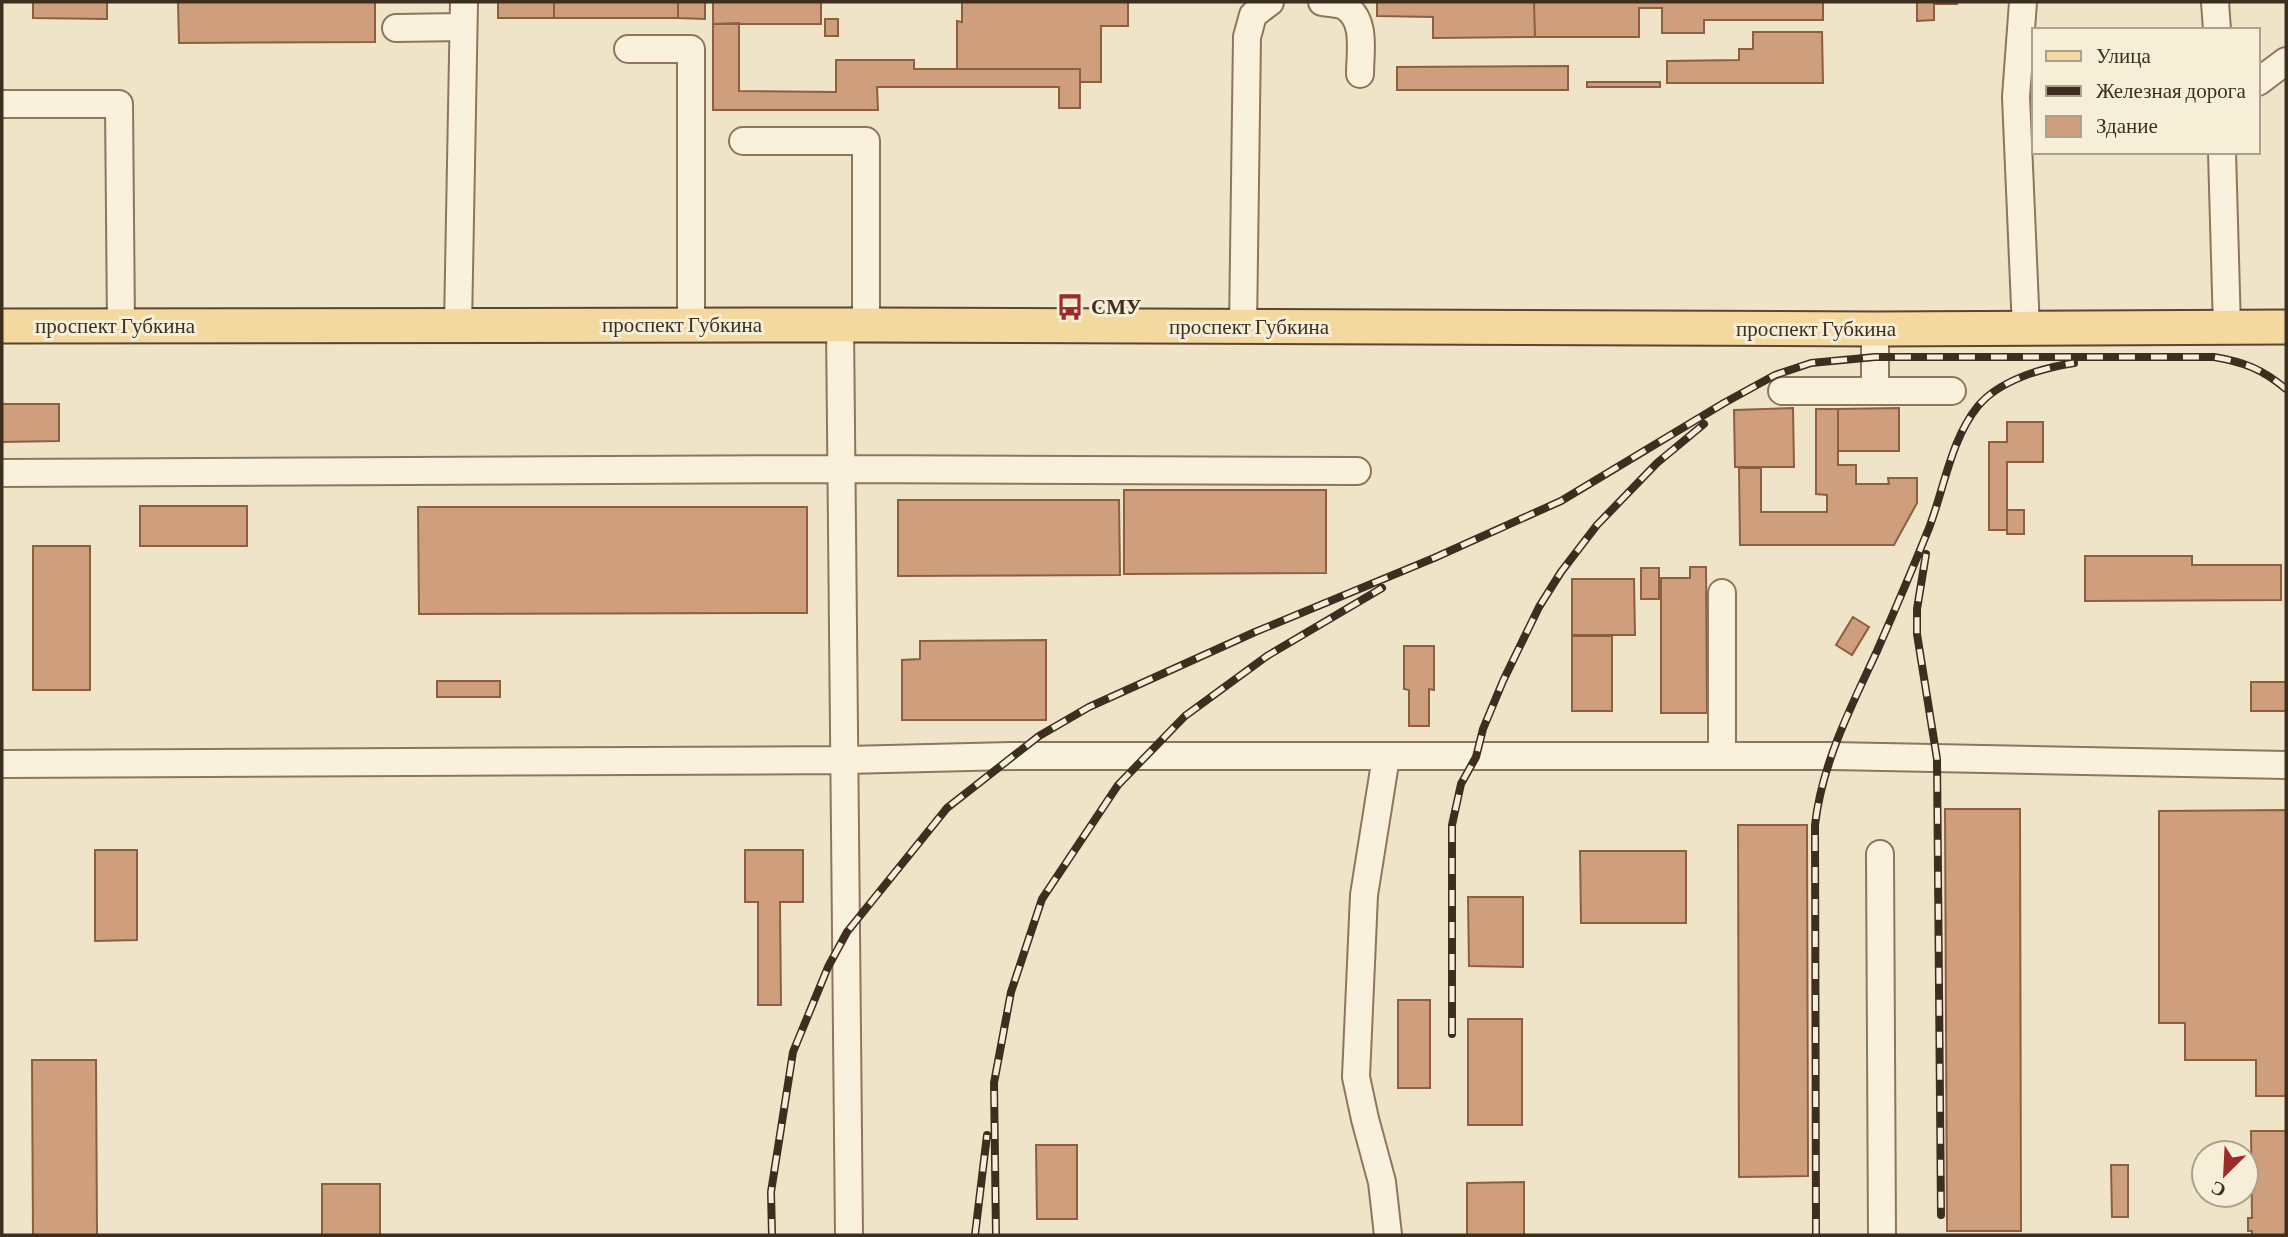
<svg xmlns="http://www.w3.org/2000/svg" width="2288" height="1237" viewBox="0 0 2288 1237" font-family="'Crimson Pro',serif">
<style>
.building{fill:#cf9f7d;stroke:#8d5f41;stroke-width:2}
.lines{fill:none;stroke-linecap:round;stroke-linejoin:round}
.minor-casing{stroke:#8d765c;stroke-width:30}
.major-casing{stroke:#5b4430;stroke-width:37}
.minor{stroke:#faf1dc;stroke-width:26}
.major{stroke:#f3d9a0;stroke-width:33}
.rail-casing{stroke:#3d2e20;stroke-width:8}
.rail{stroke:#f7eed8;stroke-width:5;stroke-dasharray:16;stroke-linecap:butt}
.labels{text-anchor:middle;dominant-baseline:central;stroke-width:6;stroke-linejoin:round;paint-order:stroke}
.poi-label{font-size:21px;font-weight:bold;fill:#3d2e20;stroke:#f7eed8;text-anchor:start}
.street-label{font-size:21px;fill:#3d2e20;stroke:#f7eed8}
</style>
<rect width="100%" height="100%" fill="#f0e4c8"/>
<!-- building -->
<path class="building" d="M 33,2 L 107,2 L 107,19 L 33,18 Z
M 178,2 L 375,2 L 375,42 L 179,43 Z
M 498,2 L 554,2 L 554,18 L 498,18 Z
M 554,2 L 678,2 L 678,18 L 554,18 Z
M 678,2 L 705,2 L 705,19 L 678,18 Z
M 713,2 L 821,2 L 821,24 L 713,24 Z
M 962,2 L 1128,2 L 1128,26 L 1101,26 L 1101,82 L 1080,82 L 1080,69 L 957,69 L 957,21 L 962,22 Z
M 1377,2 L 1534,2 L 1535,37 L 1433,38 L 1433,17 L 1377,16 Z
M 1534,2 L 1823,2 L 1823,20 L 1704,20 L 1704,33 L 1662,33 L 1662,8 L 1639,8 L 1639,37 L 1535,37 Z
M 1917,2 L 1934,2 L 1934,20 L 1917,21 Z
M 1934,2 L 1957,2 L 1957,4 L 1934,4 Z
M 825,19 L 838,19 L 838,36 L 825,36 Z
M 739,23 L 739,91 L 836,92 L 836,60 L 914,60 L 914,69 L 1080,69 L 1080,108 L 1059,108 L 1059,87 L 877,87 L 878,110 L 713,110 L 713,24 Z
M 1753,32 L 1822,32 L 1823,83 L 1667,83 L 1667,61 L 1739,60 L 1739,49 L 1753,49 Z
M 2029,56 L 2034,56 L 2034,78 L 2029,78 Z
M 1568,66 L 1568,90 L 1397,90 L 1397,67 Z
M 1587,82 L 1660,82 L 1660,87 L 1587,87 Z
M 2,404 L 59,404 L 59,441 L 2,442 Z
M 1793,408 L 1794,467 L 1735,467 L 1734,410 Z
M 1899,408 L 1899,451 L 1838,451 L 1838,409 Z
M 1816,409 L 1838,409 L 1838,465 L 1856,465 L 1856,484 L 1889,484 L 1888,478 L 1917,478 L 1917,503 L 1894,545 L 1740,545 L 1739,468 L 1761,468 L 1761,512 L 1827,512 L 1827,495 L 1816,494 Z
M 2007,422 L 2043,422 L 2043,462 L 2007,462 L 2007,530 L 1989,530 L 1989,442 L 2007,442 Z
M 1124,490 L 1326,490 L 1326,573 L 1124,574 Z
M 898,500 L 1119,500 L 1120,575 L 898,576 Z
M 140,506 L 247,506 L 247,546 L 140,546 Z
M 418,507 L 807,507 L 807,613 L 419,614 Z
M 2007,510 L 2024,510 L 2024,534 L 2007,534 Z
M 33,546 L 90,546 L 90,690 L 33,690 Z
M 2085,556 L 2192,556 L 2192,565 L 2281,565 L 2281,600 L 2085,601 Z
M 1690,567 L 1706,567 L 1707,713 L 1661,713 L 1661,578 L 1690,578 Z
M 1641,568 L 1659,568 L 1659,599 L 1641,599 Z
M 1572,579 L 1634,579 L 1635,635 L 1572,635 Z
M 1853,617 L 1869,627 L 1852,655 L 1836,645 Z
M 1572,636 L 1612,636 L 1612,711 L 1572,711 Z
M 1046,640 L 1046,720 L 902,720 L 902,660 L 920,659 L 920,641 Z
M 1404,646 L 1434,646 L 1434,690 L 1429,689 L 1429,726 L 1409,726 L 1409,690 L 1404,689 Z
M 437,681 L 500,681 L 500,697 L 437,697 Z
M 2251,682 L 2286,682 L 2286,711 L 2251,711 Z
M 1945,809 L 2020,809 L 2021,1231 L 1947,1231 Z
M 2286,810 L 2286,1096 L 2256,1096 L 2256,1060 L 2185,1060 L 2185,1023 L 2159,1023 L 2159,811 Z
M 1738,825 L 1807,825 L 1808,1176 L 1739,1177 Z
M 95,850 L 137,850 L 137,940 L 95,941 Z
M 745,850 L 803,850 L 803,902 L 780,902 L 781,1005 L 758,1005 L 758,902 L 745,902 Z
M 1580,851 L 1686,851 L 1686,923 L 1581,923 Z
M 1468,897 L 1523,897 L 1523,967 L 1469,966 Z
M 1398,1000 L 1430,1000 L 1430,1088 L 1398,1088 Z
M 1468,1019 L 1522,1019 L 1522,1125 L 1468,1125 Z
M 32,1060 L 96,1060 L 97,1235 L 33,1235 Z
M 2251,1131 L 2286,1131 L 2286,1235 L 2252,1235 L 2252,1231 L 2248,1231 L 2248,1218 L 2252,1218 Z
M 1036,1145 L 1077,1145 L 1077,1219 L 1037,1219 Z
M 2111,1165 L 2128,1165 L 2128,1217 L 2112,1217 Z
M 1524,1182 L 1524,1235 L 1467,1235 L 1467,1183 Z
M 322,1184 L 380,1184 L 380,1235 L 322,1235 Z"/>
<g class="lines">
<defs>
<path id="minor" d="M 1322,2 C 1328,3 1338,3 1344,6 C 1367,19 1360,52 1360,74
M 2023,2 L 2016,97 L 2026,329
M 2215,2 L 2217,30
M 396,28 L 463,27
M 628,49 L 691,49 L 691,325
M 2258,82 L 2286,61
M 2,104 L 119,104 L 121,326
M 743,141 L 866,141 L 866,325
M 2222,152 L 2227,328
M 840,325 L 849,1235
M 458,326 L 464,2
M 1243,328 L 1247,37 L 1253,15 L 1270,2
M 1782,391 L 1952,391
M 1875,391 L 1875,329
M 2,473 L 840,469 L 1357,471
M 1722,593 L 1722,756
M 1386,757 L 1364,895 L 1356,1077 L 1365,1119 L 1382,1182 L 1388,1235
M 2,764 L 846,760 L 1011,756 L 1832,756 L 2286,765
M 1880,854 L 1882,1235"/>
<path id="major" d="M 2,326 L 866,325 L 1875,329 L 2286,327"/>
</defs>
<!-- minor casing -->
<use href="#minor" class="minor-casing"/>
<!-- major casing -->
<use href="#major" class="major-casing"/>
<!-- minor -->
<use href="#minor" class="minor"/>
<!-- major -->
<use href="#major" class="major"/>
<defs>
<path id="rail" d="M 1926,554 L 1917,609 L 1917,634 L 1937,759 L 1941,1215
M 1452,1034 L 1452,825 L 1461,784 L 1476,757 L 1483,729 L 1503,681 L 1539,607 L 1561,572 L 1597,525 L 1657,463 L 1704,424
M 772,1235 L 771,1192 L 793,1052 L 828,967 L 847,932 L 947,808 L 1039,736 L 1089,707 L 1255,632 L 1434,558 L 1561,501 L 1724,403 L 1775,375 L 1811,363 L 1875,357 L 2214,357 C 2244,362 2262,369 2286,389
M 975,1235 L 987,1135
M 996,1235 L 994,1083 L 1011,992 L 1042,899 L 1118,785 L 1185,716 L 1267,656 L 1382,588
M 1816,1235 L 1815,825 C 1822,763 1851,707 1877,651 C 1895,610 1912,570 1929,528 C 1944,489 1951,439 1978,406 C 2000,380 2042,368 2074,363"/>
</defs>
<!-- rail casing -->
<use href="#rail" class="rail-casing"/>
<!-- rail -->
<use href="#rail" class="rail"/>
</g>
<!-- icons -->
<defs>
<symbol id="bus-bare" viewBox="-9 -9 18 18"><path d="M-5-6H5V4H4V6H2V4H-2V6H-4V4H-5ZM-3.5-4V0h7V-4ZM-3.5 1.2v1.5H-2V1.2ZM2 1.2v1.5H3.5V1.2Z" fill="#9e2a2b" stroke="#f7eed8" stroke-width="2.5" paint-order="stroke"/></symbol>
</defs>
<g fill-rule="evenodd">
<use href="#bus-bare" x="1051" y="288" width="38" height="38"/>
</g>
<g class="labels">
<!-- poi labels -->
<g class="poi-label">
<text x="1091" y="307">СМУ</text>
</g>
<!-- street labels -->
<g class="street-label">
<text x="682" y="325">проспект Губкина</text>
<text x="115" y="326">проспект Губкина</text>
<text x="1249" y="327">проспект Губкина</text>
<text x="1816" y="329">проспект Губкина</text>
</g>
</g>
<!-- border -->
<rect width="2288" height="1237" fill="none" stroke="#3d2e20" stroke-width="7"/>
<!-- legend -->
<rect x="2032" y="28" width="228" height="126" fill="#f7eed8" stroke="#ada18e" stroke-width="2"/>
<rect x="2046" y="51" width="35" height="10" fill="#f3d9a0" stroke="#ada18e" stroke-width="2"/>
<text x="2096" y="63" font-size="21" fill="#3d2e20">Улица</text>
<rect x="2046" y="86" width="35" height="10" fill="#3d2e20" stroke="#ada18e" stroke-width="2"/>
<text x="2096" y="98" font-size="21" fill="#3d2e20">Железная дорога</text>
<rect x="2046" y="116" width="35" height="21" fill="#cf9f7d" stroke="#ada18e" stroke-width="2"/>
<text x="2096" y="133" font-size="21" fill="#3d2e20">Здание</text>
<!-- north arrow -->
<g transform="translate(2225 1174) rotate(204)"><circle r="33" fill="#f7eed8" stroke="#ada18e" stroke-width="2"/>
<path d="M0-5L12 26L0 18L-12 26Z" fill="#9e2a2b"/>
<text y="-10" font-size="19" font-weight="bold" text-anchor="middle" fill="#3d2e20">С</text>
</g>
</svg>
